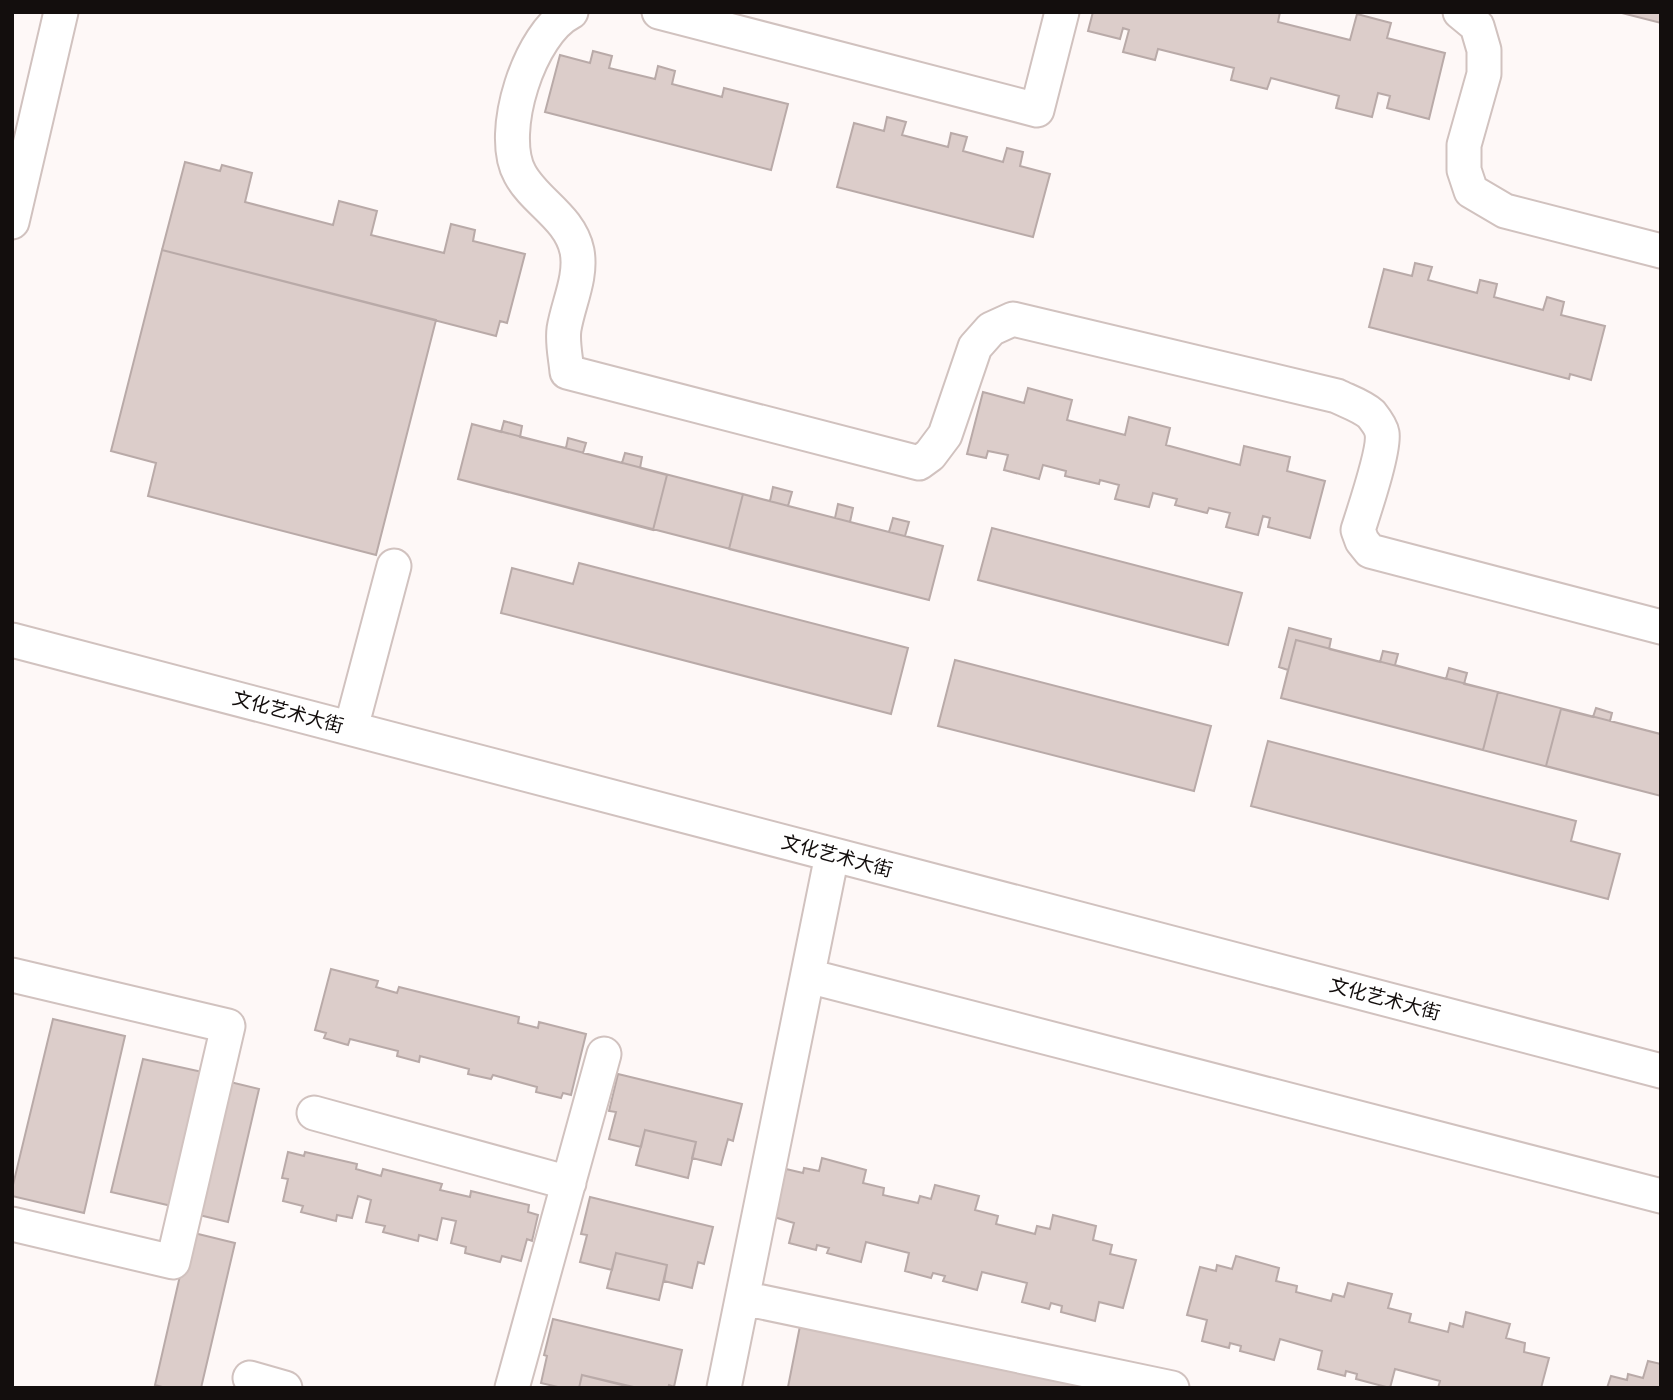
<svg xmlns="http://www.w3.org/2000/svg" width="1673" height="1400" viewBox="0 0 1673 1400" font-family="Bitter,'Noto Sans SC',serif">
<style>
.building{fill:#dccdca;stroke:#b9aaa8;stroke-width:2}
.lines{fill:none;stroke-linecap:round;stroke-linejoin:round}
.minor-casing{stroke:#d1c2bf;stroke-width:37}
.minor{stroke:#fff;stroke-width:33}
.labels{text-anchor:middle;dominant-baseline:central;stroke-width:6;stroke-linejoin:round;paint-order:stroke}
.street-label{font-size:19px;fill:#130e0d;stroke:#fff}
</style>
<rect width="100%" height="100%" fill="#fef8f7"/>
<!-- building -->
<path class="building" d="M 1093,12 L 1280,12 L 1278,22 L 1350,40 L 1357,14 L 1391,23 L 1387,38 L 1445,53 L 1429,119 L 1387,108 L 1390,96 L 1378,93 L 1372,117 L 1336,108 L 1339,96 L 1271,78 L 1267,89 L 1231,80 L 1234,68 L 1158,49 L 1155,60 L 1123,52 L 1129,30 L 1123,28 L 1120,39 L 1088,31 Z
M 1618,12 L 1661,12 L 1661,23 Z
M 593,51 L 612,56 L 609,68 L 655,79 L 658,66 L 675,71 L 672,84 L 722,97 L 724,88 L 788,104 L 771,170 L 545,112 L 560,55 L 590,63 Z
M 887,117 L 906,122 L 902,135 L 948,147 L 951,133 L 967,137 L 963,151 L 1003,162 L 1007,148 L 1023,152 L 1020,166 L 1050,174 L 1033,237 L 837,187 L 854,123 L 884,131 Z
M 185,162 L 220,171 L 222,165 L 252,173 L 245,202 L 333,225 L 339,201 L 377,211 L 371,235 L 444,253 L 451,224 L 475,230 L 473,241 L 525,254 L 507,323 L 500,321 L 496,336 L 162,250 Z
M 162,250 L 436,320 L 376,555 L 148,496 L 156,463 L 111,451 Z
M 1415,263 L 1432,267 L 1428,280 L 1477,293 L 1480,280 L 1497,284 L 1494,297 L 1543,310 L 1547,297 L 1564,302 L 1561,315 L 1605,326 L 1591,380 L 1570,374 L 1569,379 L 1369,327 L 1384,269 L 1412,276 Z
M 1028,388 L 1072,400 L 1067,420 L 1125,435 L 1129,417 L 1170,428 L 1166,445 L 1240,465 L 1244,446 L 1290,457 L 1287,471 L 1325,481 L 1310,538 L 1268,527 L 1270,518 L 1263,516 L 1258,535 L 1226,527 L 1230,513 L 1209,508 L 1207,513 L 1175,505 L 1177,499 L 1153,493 L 1149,507 L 1115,499 L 1119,485 L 1100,480 L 1099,484 L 1065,476 L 1066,471 L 1043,465 L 1039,479 L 1004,470 L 1008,455 L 988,451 L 986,458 L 967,454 L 983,392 L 1024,403 Z
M 504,421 L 522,426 L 520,437 L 566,448 L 568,438 L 586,443 L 583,453 L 622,463 L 625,453 L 642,457 L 640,468 L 667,475 L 653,530 L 458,479 L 472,424 L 501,432 Z
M 472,424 L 943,546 L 929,600 L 458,479 Z
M 773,487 L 792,492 L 788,506 L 835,518 L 838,504 L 853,508 L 850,522 L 889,532 L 893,518 L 909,522 L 905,536 L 943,546 L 929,600 L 729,549 L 743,494 L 770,501 Z
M 992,528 L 1242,593 L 1228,645 L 978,580 Z
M 579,563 L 908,648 L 891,714 L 501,613 L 512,568 L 573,584 Z
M 1289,628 L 1331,639 L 1329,649 L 1380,662 L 1383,651 L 1398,654 L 1395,665 L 1446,679 L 1449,668 L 1467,673 L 1464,684 L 1498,692 L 1483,750 L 1281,698 L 1288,670 L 1279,667 Z
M 1296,640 L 1661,734 L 1661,796 L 1281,698 Z
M 955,660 L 1211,726 L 1194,791 L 938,726 Z
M 1596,708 L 1612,713 L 1610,721 L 1660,734 L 1661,730 L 1661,796 L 1546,766 L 1561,709 L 1593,717 Z
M 1268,741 L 1576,821 L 1571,841 L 1620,854 L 1608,899 L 1251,806 Z
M 331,969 L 378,981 L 376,987 L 397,993 L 399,987 L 519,1017 L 518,1023 L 538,1028 L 539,1022 L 586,1034 L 571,1095 L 563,1093 L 561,1098 L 536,1092 L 537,1087 L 493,1075 L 491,1079 L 468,1074 L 469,1069 L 420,1056 L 419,1062 L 397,1056 L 398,1051 L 350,1039 L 348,1045 L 324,1038 L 326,1033 L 315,1030 Z
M 53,1019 L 125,1036 L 84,1213 L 12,1196 L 12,1189 Z
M 143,1059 L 207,1073 L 176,1207 L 111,1192 Z
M 618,1074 L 742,1104 L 733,1141 L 728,1139 L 721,1165 L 692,1158 L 696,1142 L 645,1130 L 641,1147 L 609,1139 L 616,1112 L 609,1111 Z
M 226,1081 L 259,1089 L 228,1222 L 195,1214 Z
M 645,1130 L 696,1142 L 688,1178 L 636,1165 Z
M 288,1152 L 304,1156 L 305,1152 L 357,1164 L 356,1169 L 381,1176 L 383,1169 L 442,1184 L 440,1190 L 470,1197 L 471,1191 L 529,1205 L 528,1212 L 538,1215 L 532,1241 L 527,1239 L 521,1261 L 502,1256 L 500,1262 L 465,1253 L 466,1247 L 451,1243 L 456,1221 L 442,1218 L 437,1240 L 419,1235 L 418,1241 L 383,1232 L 385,1226 L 366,1222 L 371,1200 L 358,1196 L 352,1218 L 337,1215 L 336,1221 L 301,1212 L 303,1206 L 283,1201 L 288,1179 L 282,1178 Z
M 822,1158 L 866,1170 L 863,1183 L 884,1188 L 883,1195 L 918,1203 L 920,1196 L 931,1199 L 935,1185 L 979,1196 L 975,1210 L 998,1216 L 996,1224 L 1035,1234 L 1037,1226 L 1050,1229 L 1053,1215 L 1096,1226 L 1093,1240 L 1112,1245 L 1110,1254 L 1136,1260 L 1123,1308 L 1099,1302 L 1095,1321 L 1061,1312 L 1062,1306 L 1051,1303 L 1049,1309 L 1022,1302 L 1027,1283 L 982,1272 L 977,1290 L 943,1281 L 945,1276 L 933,1273 L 931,1278 L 905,1271 L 909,1253 L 866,1242 L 861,1262 L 827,1253 L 829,1248 L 817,1245 L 816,1250 L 789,1243 L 794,1223 L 774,1217 L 786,1169 L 803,1173 L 804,1168 L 819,1171 Z
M 590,1197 L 713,1227 L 704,1264 L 698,1262 L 692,1288 L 664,1281 L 667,1265 L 616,1253 L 612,1270 L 580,1262 L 587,1235 L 581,1234 Z
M 190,1232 L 235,1243 L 201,1388 L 166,1388 L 155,1385 Z
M 616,1253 L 667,1265 L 659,1300 L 607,1288 Z
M 1236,1256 L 1279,1268 L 1276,1281 L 1297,1286 L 1296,1292 L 1331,1301 L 1333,1294 L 1344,1297 L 1348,1283 L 1392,1294 L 1388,1308 L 1411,1314 L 1409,1322 L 1448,1332 L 1450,1323 L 1463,1327 L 1466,1312 L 1510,1324 L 1506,1338 L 1525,1343 L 1524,1352 L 1549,1358 L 1541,1388 L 1438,1388 L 1440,1381 L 1395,1369 L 1390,1388 L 1356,1379 L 1357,1374 L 1346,1371 L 1345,1376 L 1318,1369 L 1322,1351 L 1280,1339 L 1274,1360 L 1240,1351 L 1241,1346 L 1230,1343 L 1229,1348 L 1202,1341 L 1207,1320 L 1187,1315 L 1200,1267 L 1216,1271 L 1217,1265 L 1232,1269 Z
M 553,1319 L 682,1350 L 674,1387 L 669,1385 L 668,1388 L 634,1388 L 582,1375 L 579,1388 L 562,1388 L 541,1383 L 547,1356 L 544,1355 Z
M 800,1326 L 1113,1388 L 788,1387 Z
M 1648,1361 L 1661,1364 L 1661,1388 L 1607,1388 L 1611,1376 L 1627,1380 L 1628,1374 L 1643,1378 Z
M 582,1375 L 634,1387 L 634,1388 L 579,1388 Z"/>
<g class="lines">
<defs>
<path id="minor" d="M 571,12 C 530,32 497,133 520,174 C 535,202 570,217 577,251 C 582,277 568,304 564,329 C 562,343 566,359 567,372 L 919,463 L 930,455 L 945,435 L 975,347 L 991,329 L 1013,319 L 1337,396 C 1347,401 1362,406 1371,414 C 1375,419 1381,427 1382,433 C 1385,449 1364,511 1358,530 L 1362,541 L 1370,551 L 1661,627
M 659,12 L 1037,110 L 1062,12
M 1460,12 L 1477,26 L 1484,50 L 1484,74 L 1464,145 L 1464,170 L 1471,191 L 1505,211 L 1661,251
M 12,222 L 61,12
M 12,640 L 1661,1071
M 351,728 L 394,566
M 12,975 L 228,1026 L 173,1262 L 12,1224
M 808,976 L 1661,1196
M 314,1113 L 569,1183
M 743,1298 L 1172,1388
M 250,1378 L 285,1388
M 512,1388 L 604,1054
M 724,1388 L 832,855"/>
</defs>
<!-- minor casing -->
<use href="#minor" class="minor-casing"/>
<!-- minor -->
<use href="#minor" class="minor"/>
</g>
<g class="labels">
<!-- street labels -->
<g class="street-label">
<text transform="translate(288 712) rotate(15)">文化艺术大街</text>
<text transform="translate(837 856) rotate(15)">文化艺术大街</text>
<text transform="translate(1385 999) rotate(15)">文化艺术大街</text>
</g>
</g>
<!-- border -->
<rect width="1673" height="1400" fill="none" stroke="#130e0d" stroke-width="28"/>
</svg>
